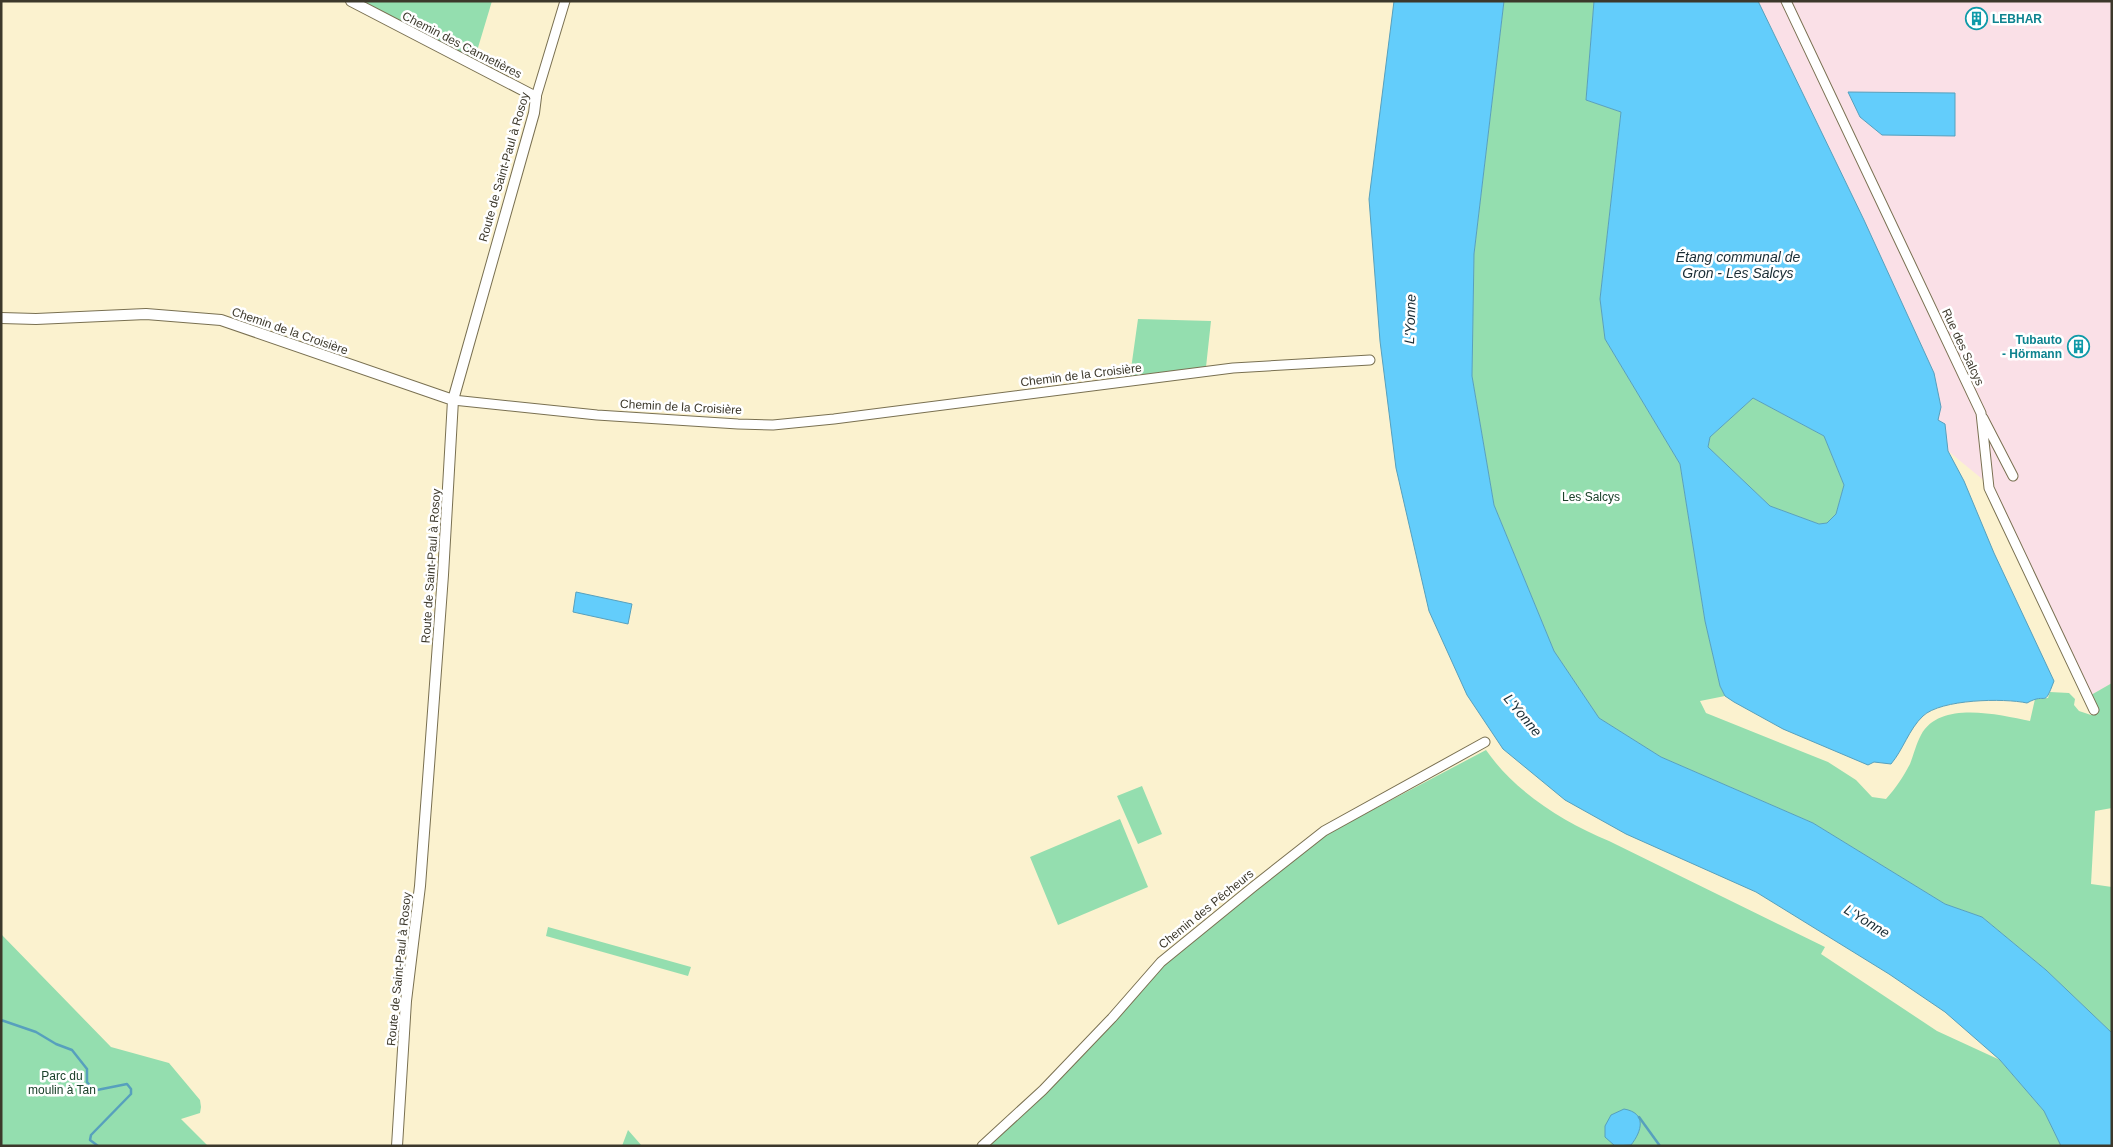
<svg xmlns="http://www.w3.org/2000/svg" width="2113" height="1147" viewBox="0 0 2113 1147" font-family="Arial,sans-serif">
<style>
.industrial{fill:#fae0e7}
.green{fill:#94deaf}
.water{fill:#63cdfb;stroke:#57a0bd;fill-rule:evenodd}
.lines{fill:none;stroke-linecap:round;stroke-linejoin:round}
.stream{stroke:#57a0bd;stroke-width:2.5}
.minor-casing{stroke:#797051;stroke-width:11}
.tertiary-casing{stroke:#797051;stroke-width:12}
.minor{stroke:#fff;stroke-width:9}
.tertiary{stroke:#fff;stroke-width:10}
.labels{text-anchor:middle;dominant-baseline:central;stroke-width:5;stroke-linejoin:round;paint-order:stroke}
.culture-label{font-size:12px;font-weight:bold;fill:#0d838f;stroke:#fff;text-anchor:start}
.street-label{font-size:12px;fill:#3c382b;stroke:#fff}
.park-label{font-size:12px;fill:#1b412a;stroke:#fff}
.water-label{font-size:14px;font-style:italic;fill:#1a2d35;stroke:#fff}
</style>
<rect width="100%" height="100%" fill="#fbf2cf"/>
<!-- industrial -->
<path class="industrial" d="M 1758,1 L 2112,1 L 2112,683 L 2091,695 L 1992,487 L 1948,451 L 1945,424 L 1937,420 L 1864,220 Z"/>
<!-- green -->
<path class="green" d="M 353,1 L 492,1 L 474,61 Z
M 1504,1 L 1594,1 L 1586,100 L 1621,112 L 1600,299 L 1605,339 L 1680,464 L 1705,621 L 1720,686 L 1725,696 L 1700,701 L 1706,713 L 1828,762 L 1856,780 L 1872,797 L 1886,799 C 1896,788 1903,777 1910,764 C 1914,754 1916,744 1921,735 C 1940,700 1999,715 2030,721 L 2035,699 L 2048,698 L 2050,692 L 2069,693 L 2075,699 L 2074,705 L 2079,711 L 2091,715 L 2094,713 L 2091,695 L 2112,683 L 2112,808 L 2095,811 L 2091,884 L 2112,887 L 2112,1033 L 2046,970 L 1982,917 L 1945,904 L 1813,823 L 1661,757 L 1599,718 L 1554,651 L 1494,505 L 1472,376 L 1474,254 Z
M 1138,319 L 1211,321 L 1206,367 L 1130,376 Z
M 1753,398 L 1824,436 L 1844,485 L 1836,514 L 1827,523 L 1819,524 L 1770,506 L 1708,447 L 1710,437 Z
M 1486,750 C 1515,792 1563,822 1609,841 L 1825,947 L 1821,954 L 1937,1031 L 2000,1060 L 2044,1111 L 2061,1146 L 987,1146 L 1163,965 L 1325,835 Z
M 1142,786 L 1162,834 L 1138,844 L 1117,796 Z
M 1120,819 L 1148,887 L 1058,925 L 1030,857 Z
M 548,927 L 691,967 L 688,976 L 546,936 Z
M 1,934 L 111,1047 L 169,1063 L 200,1100 L 201,1107 L 200,1113 L 181,1119 L 208,1146 L 1,1146 Z
M 628,1130 L 642,1146 L 622,1146 Z"/>
<!-- water -->
<path class="water" d="M 1394,1 L 1504,1 L 1474,254 L 1472,376 L 1494,505 L 1554,651 L 1599,718 L 1661,757 L 1813,823 L 1945,904 L 1982,917 L 2046,970 L 2112,1033 L 2112,1146 L 2061,1146 L 2044,1111 L 2000,1060 L 1945,1012 L 1889,974 L 1756,892 L 1626,834 L 1565,800 L 1503,749 L 1467,695 L 1429,611 L 1396,468 L 1380,341 L 1369,199 Z
M 1594,1 L 1758,1 L 1864,220 L 1934,373 L 1941,407 L 1938,420 L 1945,424 L 1948,451 L 1964,481 L 1994,553 L 2054,681 C 2043,710 2048,691 2027,703 C 2004,698 1941,699 1923,716 C 1909,729 1903,750 1891,764 L 1874,762 L 1868,765 L 1783,729 L 1734,702 L 1725,696 L 1720,686 L 1705,621 L 1680,464 L 1605,339 L 1600,299 L 1621,112 L 1586,100 ZM 1753,398 L 1824,436 L 1844,485 L 1836,514 L 1827,523 L 1819,524 L 1770,506 L 1708,447 L 1710,437 Z
M 1848,92 L 1955,93 L 1955,136 L 1882,135 L 1860,117 Z
M 576,592 L 632,604 L 628,624 L 573,612 Z
M 1624,1109 C 1647,1113 1642,1131 1631,1145 L 1615,1146 L 1605,1137 L 1605,1126 L 1611,1115 Z"/>
<g class="lines">
<!-- stream -->
<path class="stream" d="M 1,1020 L 36,1032 L 56,1044 L 72,1050 L 87,1069 L 87,1082 L 91,1087 L 97,1090 L 127,1084 L 131,1089 L 131,1094 L 91,1135 L 90,1140 L 98,1146
M 1639,1117 L 1660,1146"/>
<defs>
<path id="minor" d="M 1786,1 L 1981,413 L 1989,488 L 2094,710
M 536,97 L 565,1
M 453,400 L 597,415 L 738,424 L 773,425 L 834,419 L 1233,368 L 1370,360
M 1983,418 L 2013,476
M 982,1146 L 1043,1090 L 1112,1018 L 1161,962 L 1253,887 L 1324,831 L 1485,742"/>
<path id="tertiary" d="M 351,1 L 536,97 L 534,113 L 453,400 L 443,575 L 429,766 L 420,886 L 406,1001 L 397,1146
M 1,318 L 36,319 L 146,314 L 221,320 L 453,400"/>
</defs>
<!-- minor casing -->
<use href="#minor" class="minor-casing"/>
<!-- tertiary casing -->
<use href="#tertiary" class="tertiary-casing"/>
<!-- minor -->
<use href="#minor" class="minor"/>
<!-- tertiary -->
<use href="#tertiary" class="tertiary"/>
</g>
<!-- icons -->
<defs>
<symbol id="building-ring" viewBox="-11 -11 22 22"><circle r="9.5" fill="#fff" stroke="#0f9aa8" stroke-width="1.5"/><path d="M-4-6H4V6H1V3H-1V6H-4ZM-2.5-4.3h1.7v1.8h-1.7ZM.8-4.3h1.7v1.8H.8ZM-2.5-1h1.7V.8h-1.7ZM.8-1h1.7V.8H.8Z" fill="#0f9aa8"/></symbol>
</defs>
<g fill-rule="evenodd">
<use href="#building-ring" x="1964" y="6" width="25" height="25"/>
<use href="#building-ring" x="2066" y="334" width="25" height="25"/>
</g>
<g class="labels">
<!-- culture labels -->
<g class="culture-label">
<text x="1992" y="19">LEBHAR</text>
<text x="2062" y="340" text-anchor="end">Tubauto<tspan x="2062" dy="14">- Hörmann</tspan></text>
</g>
<!-- street labels -->
<g class="street-label">
<text transform="translate(462 45) rotate(27)">Chemin des Cannetières</text>
<text transform="translate(504 167) rotate(-74)">Route de Saint-Paul à Rosoy</text>
<text transform="translate(290 331) rotate(19)">Chemin de la Croisière</text>
<text transform="translate(1963 347) rotate(65)">Rue des Salcys</text>
<text transform="translate(1081 375) rotate(-7)">Chemin de la Croisière</text>
<text transform="translate(681 407) rotate(3)">Chemin de la Croisière</text>
<text transform="translate(431 566) rotate(-86)">Route de Saint-Paul à Rosoy</text>
<text transform="translate(1206 909) rotate(-39)">Chemin des Pêcheurs</text>
<text transform="translate(399 969) rotate(-84)">Route de Saint-Paul à Rosoy</text>
</g>
<!-- park labels -->
<g class="park-label">
<text x="1591" y="497">Les Salcys</text>
<text x="62" y="1076">Parc du<tspan x="62" dy="14">moulin à Tan</tspan></text>
</g>
<!-- water labels -->
<g class="water-label">
<text x="1738" y="257">Étang communal de<tspan x="1738" dy="16">Gron - Les Salcys</tspan></text>
<text transform="translate(1410 319) rotate(-88)">L'Yonne</text>
<text transform="translate(1523 715) rotate(50)">L'Yonne</text>
<text transform="translate(1867 921) rotate(31)">L'Yonne</text>
</g>
</g>
<!-- border -->
<rect width="2113" height="1147" fill="none" stroke="#3c382b" stroke-width="5"/>
</svg>
